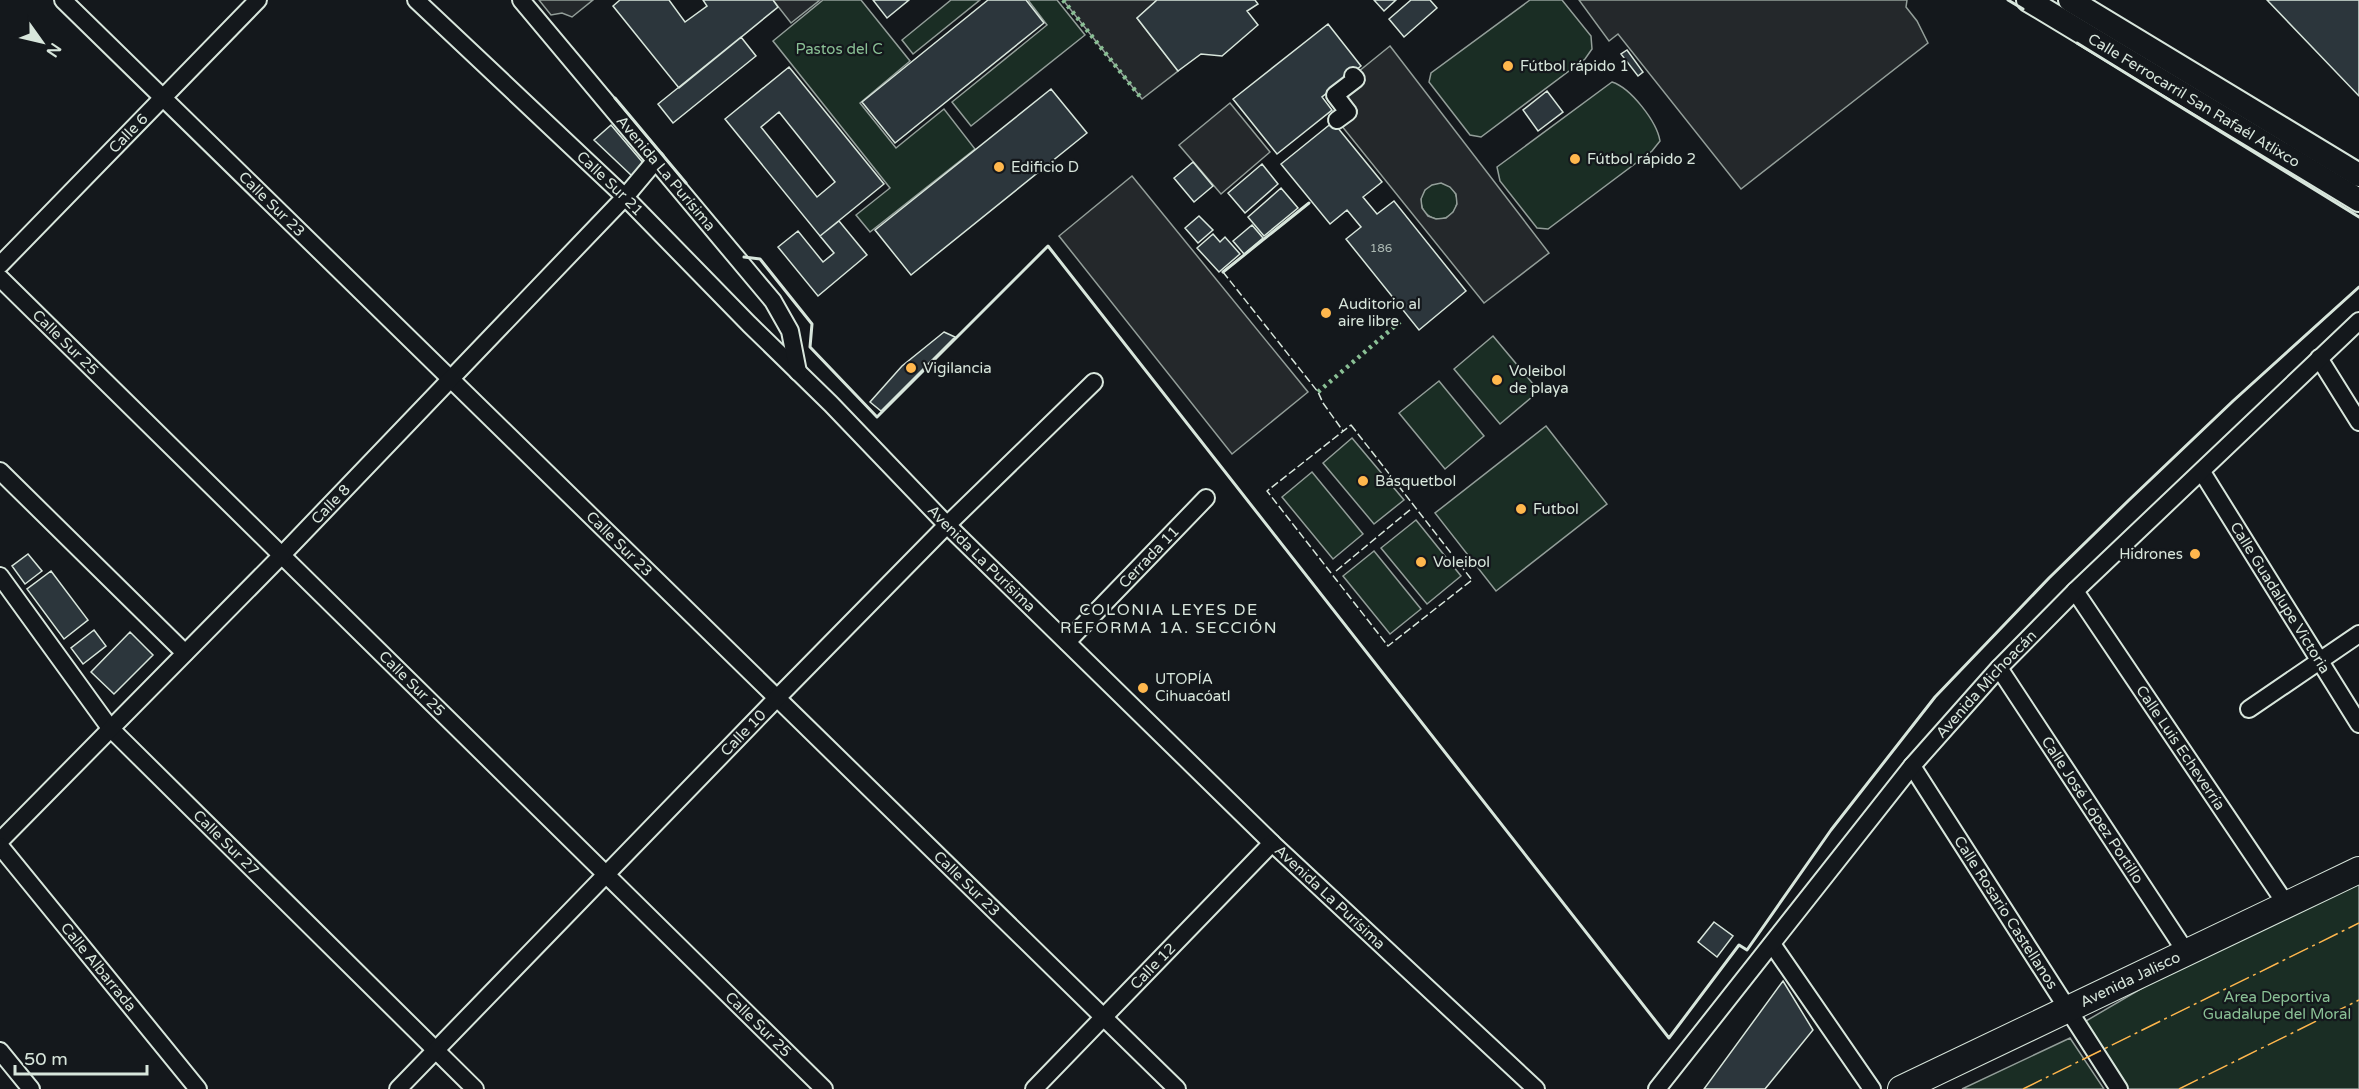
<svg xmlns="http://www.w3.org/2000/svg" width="2359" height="1089" viewBox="0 0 2359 1089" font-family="'Varela Round',sans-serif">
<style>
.green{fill:#1a2d24;stroke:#939e99;stroke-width:1.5}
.parking{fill:#24282b;stroke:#939e99;stroke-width:1.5;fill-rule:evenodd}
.building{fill:#2c363c;stroke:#d8e6dc;stroke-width:1.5;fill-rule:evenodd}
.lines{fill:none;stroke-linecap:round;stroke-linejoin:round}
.street-casing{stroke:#d8e6dc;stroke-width:20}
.secondary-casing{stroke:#d8e6dc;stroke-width:26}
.primary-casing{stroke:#d8e6dc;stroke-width:28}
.street{stroke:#14181c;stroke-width:16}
.secondary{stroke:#14181c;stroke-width:22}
.primary{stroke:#14181c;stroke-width:26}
.hedge{stroke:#8ac095;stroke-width:4.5;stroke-dasharray:3 4.5;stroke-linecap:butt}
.fence{stroke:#d8e6dc;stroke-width:1.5;stroke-dasharray:8 3;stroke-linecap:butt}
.wall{stroke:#d8e6dc;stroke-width:3}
.power{stroke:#ffb74d;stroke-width:1.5;stroke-dasharray:21 4.5 3 4.5;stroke-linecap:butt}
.poi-dot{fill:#ffb74d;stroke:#14181c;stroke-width:2}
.labels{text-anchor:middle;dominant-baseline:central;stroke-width:4.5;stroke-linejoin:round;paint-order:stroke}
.number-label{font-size:12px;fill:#adbab4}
.park-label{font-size:15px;fill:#8ac095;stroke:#14181c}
.poi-label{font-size:15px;fill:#d8e6dc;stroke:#14181c;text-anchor:start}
.street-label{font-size:15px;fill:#d8e6dc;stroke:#14181c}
.neighbourhood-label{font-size:16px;letter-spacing:1.5px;fill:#d8e6dc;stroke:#14181c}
</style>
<rect width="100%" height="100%" fill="#14181c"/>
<!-- green -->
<path class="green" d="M 823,0 L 861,0 L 910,61 L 860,103 L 896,148 L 944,109 L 975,149 L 870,232 L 856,215 L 890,188 L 773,41 Z
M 951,0 L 980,0 L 913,54 L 902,40 Z
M 1028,0 L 1057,0 L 1085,35 L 971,126 L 952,102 L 1047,25 Z
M 1530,0 L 1562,0 L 1591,36 L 1592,49 L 1585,59 L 1481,137 L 1470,135 L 1429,82 L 1431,73 Z
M 1612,82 C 1631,88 1657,122 1660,141 L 1652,151 L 1548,229 L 1537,228 L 1500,181 L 1497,167 Z
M1421 201a18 18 0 1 1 36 0a18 18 0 1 1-36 0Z
M 1493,336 L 1539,391 L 1500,424 L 1454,369 Z
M 1439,381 L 1484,436 L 1445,469 L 1399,413 Z
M 1546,426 L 1607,504 L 1496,591 L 1435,513 Z
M 1352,438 L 1404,500 L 1374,524 L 1323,463 Z
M 1312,472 L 1363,534 L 1333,559 L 1282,497 Z
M 1416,520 L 1461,576 L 1427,604 L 1381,548 Z
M 1374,551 L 1421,609 L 1390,634 L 1343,576 Z
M 2359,874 L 2359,1089 L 2122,1089 L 2074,1028 L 2286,904 Z
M 2070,1038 L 2104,1089 L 1962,1089 Z"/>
<!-- parking -->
<path class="parking" d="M 539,0 L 593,0 L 572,17 L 562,13 L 551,15 Z
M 773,0 L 820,0 L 791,23 Z
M 1063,0 L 1157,0 L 1137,18 L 1178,71 L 1142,99 Z
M 1579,0 L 1907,0 L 1906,7 L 1917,21 L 1928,43 L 1741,189 L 1618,34 L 1609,41 Z
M 1390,46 L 1549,253 L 1484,303 L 1337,120 L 1335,95 L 1353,76 ZM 1441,183 L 1450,187 L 1456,194 L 1457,204 L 1453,212 L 1446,218 L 1436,219 L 1428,216 L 1422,208 L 1421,199 L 1425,190 L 1432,185 Z
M 1230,103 L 1270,152 L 1221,194 L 1179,145 Z
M 1132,176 L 1308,392 L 1232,454 L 1059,236 Z"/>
<!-- building -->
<path class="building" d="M 620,0 L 669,0 L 685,22 L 707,6 L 703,0 L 773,0 L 778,7 L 679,88 L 613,6 Z
M 873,0 L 909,0 L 887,18 Z
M 988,0 L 1026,0 L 1044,23 L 895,143 L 862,102 Z
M 1157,0 L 1255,0 L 1258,4 L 1247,11 L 1258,25 L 1222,56 L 1201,54 L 1178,71 L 1137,18 Z
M 1374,0 L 1396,0 L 1384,11 Z
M 1411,0 L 1430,0 L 1437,8 L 1404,37 L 1389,19 Z
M 2267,0 L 2359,0 L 2359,96 Z
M 1328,24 L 1361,66 L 1322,97 L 1332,110 L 1277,154 L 1233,99 Z
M 741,37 L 756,56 L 673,123 L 658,104 Z
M 1627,50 L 1643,72 L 1638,76 L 1621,54 Z
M 789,67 L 884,184 L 820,236 L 725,119 ZM 779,112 L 835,182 L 817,197 L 761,127 Z
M 1051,89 L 1087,133 L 911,275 L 875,230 Z
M 1547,91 L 1563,112 L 1538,131 L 1523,110 Z
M 1333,122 L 1382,182 L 1363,197 L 1377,214 L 1394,201 L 1466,291 L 1419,330 L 1346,239 L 1361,227 L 1347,210 L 1330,224 L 1281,164 Z
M 611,125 L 644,164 L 632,176 L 594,140 Z
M 1193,162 L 1213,186 L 1194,202 L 1174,178 Z
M 1262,164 L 1278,184 L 1245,213 L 1228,193 Z
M 1281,188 L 1298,208 L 1264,236 L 1248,217 Z
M 1199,216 L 1213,230 L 1198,243 L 1185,228 Z
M 839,221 L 867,255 L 818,296 L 778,247 L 798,231 L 823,262 L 834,253 L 820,236 Z
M 1252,225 L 1263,238 L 1244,254 L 1233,241 Z
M 1213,234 L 1220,242 L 1225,237 L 1240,254 L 1219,272 L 1197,248 Z
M 944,332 L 955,337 L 881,411 L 870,402 L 902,366 Z
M 28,554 L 42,571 L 25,584 L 12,566 Z
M 51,571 L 88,620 L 64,639 L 27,589 Z
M 94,630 L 106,646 L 83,664 L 71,648 Z
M 130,632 L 153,655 L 114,694 L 91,672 Z
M 1714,922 L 1733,936 L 1717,957 L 1698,942 Z
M 1783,981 L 1813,1030 L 1765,1089 L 1704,1089 Z"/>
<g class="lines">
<defs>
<g id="street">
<path id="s1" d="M 63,0 L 1177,1089"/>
<path id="s2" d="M 416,0 L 625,197 L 749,324 L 831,404 L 947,525 L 1272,843 L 1536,1089"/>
<path id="s3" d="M 521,0 L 773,301 L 790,331 L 798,372"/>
<path d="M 1337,120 L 1348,112 L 1335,95 L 1356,79 L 1353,76"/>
<path id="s4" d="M 0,265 L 258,0"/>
<path id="s5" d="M 0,278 L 824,1089"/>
<path d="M 2319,358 L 2359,422"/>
<path d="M 0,471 L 185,653"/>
<path id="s6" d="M 2202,472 L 2359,724"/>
<path id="s7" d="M 0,576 L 110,728 L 475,1089"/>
<path id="s8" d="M 2075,591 L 2286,904"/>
<path id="s9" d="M 1067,642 L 1206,498"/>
<path id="s10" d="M 1999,668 L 2186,952"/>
<path d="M 2249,709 L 2359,634"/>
<path id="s11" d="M 1912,766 L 2119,1089"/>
<path id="s12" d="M 0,841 L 281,556 L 625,197 L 656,160"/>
<path id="s13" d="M 0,846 L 198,1089"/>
<path d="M 1772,944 L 1872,1089"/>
<path d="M 0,1051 L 31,1089"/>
<path id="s14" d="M 398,1089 L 778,697 L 947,525 L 1094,382"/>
<path id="s15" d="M 1034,1089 L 1272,843"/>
<path id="s16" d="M 1657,1089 L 1912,766 L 1999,668 L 2075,591 L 2359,321"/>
</g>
<g id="secondary">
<path id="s17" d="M 2028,0 L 2359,200"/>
<path d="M 2070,0 L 2359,175"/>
</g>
<g id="primary">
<path id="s18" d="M 1901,1089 L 2359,870"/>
</g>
</defs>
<!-- street casing -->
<use href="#street" class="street-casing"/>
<!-- secondary casing -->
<use href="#secondary" class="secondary-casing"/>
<!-- primary casing -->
<use href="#primary" class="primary-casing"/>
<!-- street -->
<use href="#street" class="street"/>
<!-- secondary -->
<use href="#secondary" class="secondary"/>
<!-- primary -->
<use href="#primary" class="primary"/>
<!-- hedge -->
<path class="hedge" d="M 1063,0 L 1142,99
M 1318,392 L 1402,320"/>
<!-- fence -->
<path class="fence" d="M 1223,272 L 1318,392 L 1323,403 L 1343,431
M 1351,425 L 1472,580 L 1388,646 L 1267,491 Z
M 1336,571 L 1411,509"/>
<!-- wall -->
<path class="wall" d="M 2008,0 L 2023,9
M 2077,43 L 2359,217
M 615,98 L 686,183
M 744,257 L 760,259 L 812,324 L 810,347 L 877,417 L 1048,246 L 1669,1038 L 1739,945 L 1747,950 L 1831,830 L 1935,697 L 2049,578 L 2129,500 L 2233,401 L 2359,287
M 1223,272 L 1309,203"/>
<!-- power -->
<path class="power" d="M 2023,1089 L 2359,923
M 2179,1089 L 2359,1000"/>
</g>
<!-- markers -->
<g class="poi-dot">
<circle cx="1508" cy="66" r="6"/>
<circle cx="1575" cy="159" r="6"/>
<circle cx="999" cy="167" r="6"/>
<circle cx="1326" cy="313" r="6"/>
<circle cx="911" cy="368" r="6"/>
<circle cx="1497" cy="380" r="6"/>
<circle cx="1363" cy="481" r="6"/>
<circle cx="1521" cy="509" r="6"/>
<circle cx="2195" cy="554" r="6"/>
<circle cx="1421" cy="562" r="6"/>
<circle cx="1143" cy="688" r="6"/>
</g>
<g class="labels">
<!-- number labels -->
<g class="number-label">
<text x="1381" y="248">186</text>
</g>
<!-- park labels -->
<g class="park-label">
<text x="839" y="49">Pastos del C</text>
<text x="2277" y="997">Area Deportiva<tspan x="2277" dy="17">Guadalupe del Moral</tspan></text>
</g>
<!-- poi labels -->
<g class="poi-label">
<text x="1520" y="66">Fútbol rápido 1</text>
<text x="1587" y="159">Fútbol rápido 2</text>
<text x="1011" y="167">Edificio D</text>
<text x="1338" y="304">Auditorio al<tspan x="1338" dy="17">aire libre</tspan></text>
<text x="923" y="368">Vigilancia</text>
<text x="1509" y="371">Voleibol<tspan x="1509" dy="17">de playa</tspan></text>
<text x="1375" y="481">Básquetbol</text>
<text x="1533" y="509">Futbol</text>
<text x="2183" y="554" text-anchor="end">Hidrones</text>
<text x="1433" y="562">Voleibol</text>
<text x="1155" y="679">UTOPÍA<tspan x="1155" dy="17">Cihuacóatl</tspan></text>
</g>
<!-- street labels -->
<g class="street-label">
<text stroke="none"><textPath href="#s17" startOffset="194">Calle Ferrocarril San Rafaél Atlixco</textPath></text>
<text stroke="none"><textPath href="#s4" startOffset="184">Calle 6</textPath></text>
<text stroke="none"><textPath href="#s3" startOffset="226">Avenida La Purísima</textPath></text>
<text stroke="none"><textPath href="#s2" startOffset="267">Calle Sur 21</textPath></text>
<text stroke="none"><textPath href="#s1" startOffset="292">Calle Sur 23</textPath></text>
<text stroke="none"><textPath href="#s5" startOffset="92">Calle Sur 25</textPath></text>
<text stroke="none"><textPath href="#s12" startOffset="472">Calle 8</textPath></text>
<text stroke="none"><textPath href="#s1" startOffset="778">Calle Sur 23</textPath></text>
<text stroke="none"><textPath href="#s9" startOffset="118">Cerrada 11</textPath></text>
<text stroke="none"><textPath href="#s2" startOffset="795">Avenida La Purísima</textPath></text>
<text stroke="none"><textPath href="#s6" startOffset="148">Calle Guadalupe Victoria</textPath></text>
<text stroke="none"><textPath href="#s5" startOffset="578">Calle Sur 25</textPath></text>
<text stroke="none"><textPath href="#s16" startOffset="522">Avenida Michoacán</textPath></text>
<text stroke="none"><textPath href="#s14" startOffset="496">Calle 10</textPath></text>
<text stroke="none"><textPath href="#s8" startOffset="189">Calle Luis Echeverría</textPath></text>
<text stroke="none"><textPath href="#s10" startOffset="170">Calle José López Portillo</textPath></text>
<text stroke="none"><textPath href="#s7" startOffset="351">Calle Sur 27</textPath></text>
<text stroke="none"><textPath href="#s1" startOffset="1264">Calle Sur 23</textPath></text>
<text stroke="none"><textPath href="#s2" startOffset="1281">Avenida La Purísima</textPath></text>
<text stroke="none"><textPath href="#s11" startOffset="174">Calle Rosario Castellanos</textPath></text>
<text stroke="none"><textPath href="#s15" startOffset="171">Calle 12</textPath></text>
<text stroke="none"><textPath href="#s13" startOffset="156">Calle Albarrada</textPath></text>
<text stroke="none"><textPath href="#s18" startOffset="254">Avenida Jalisco</textPath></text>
<text stroke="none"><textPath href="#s5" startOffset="1064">Calle Sur 25</textPath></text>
</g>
<!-- neighbourhood labels -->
<g class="neighbourhood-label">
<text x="1169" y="610">COLONIA LEYES DE<tspan x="1169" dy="18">REFORMA 1A. SECCIÓN</tspan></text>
</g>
</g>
<!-- north arrow -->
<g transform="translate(42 42) rotate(124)" stroke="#14181c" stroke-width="4.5" paint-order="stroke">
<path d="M0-4.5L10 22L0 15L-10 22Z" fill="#d8e6dc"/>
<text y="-9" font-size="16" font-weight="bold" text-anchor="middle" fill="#d8e6dc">N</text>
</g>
<!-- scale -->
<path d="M15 1065v9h132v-9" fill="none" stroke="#d8e6dc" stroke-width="3"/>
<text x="24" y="1065" font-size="18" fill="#d8e6dc" stroke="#14181c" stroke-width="4.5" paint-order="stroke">50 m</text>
</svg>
